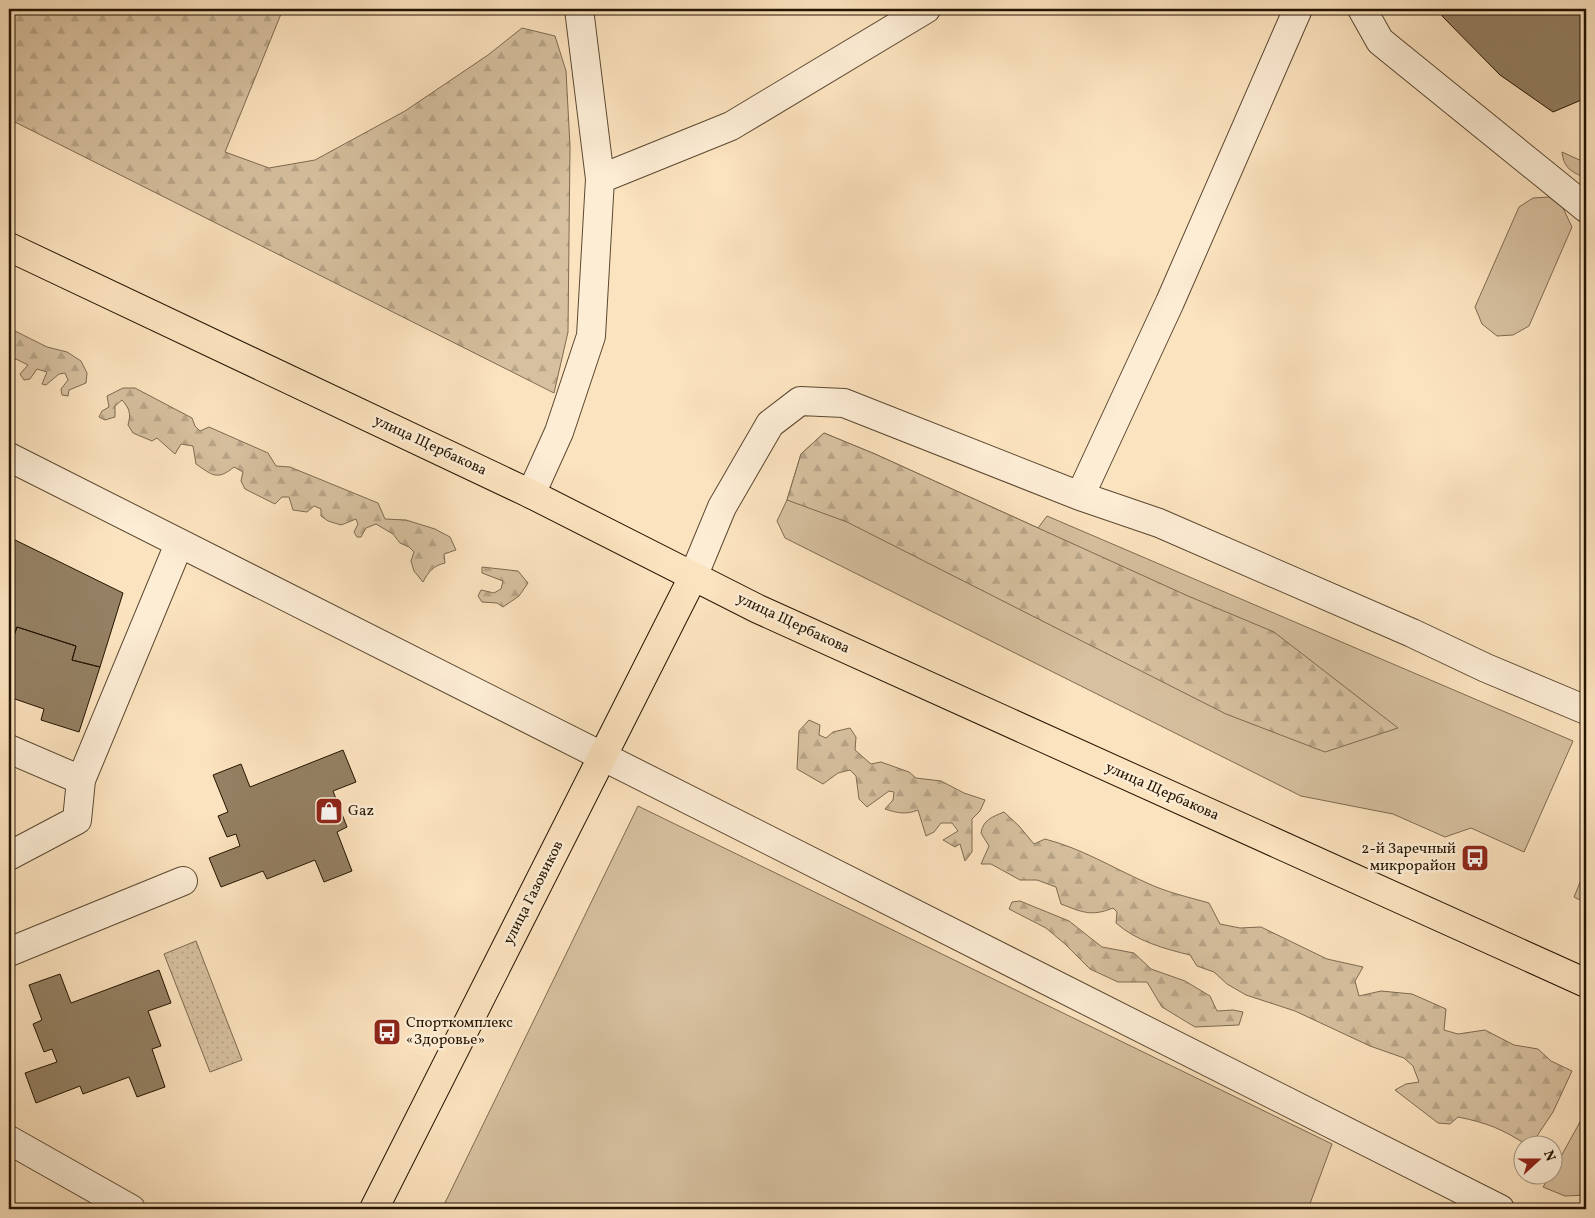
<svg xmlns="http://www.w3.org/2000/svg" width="1595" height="1218" viewBox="0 0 1595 1218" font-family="Vollkorn,serif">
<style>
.green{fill:#d7c09f;stroke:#7e6a50}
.forest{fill:url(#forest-firs);stroke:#7e6a50}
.park{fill:url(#park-dots);stroke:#7e6a50}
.building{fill:#948063;stroke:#241400}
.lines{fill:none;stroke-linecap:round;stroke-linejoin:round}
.minor-casing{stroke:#5a4830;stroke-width:30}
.major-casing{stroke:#241400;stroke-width:30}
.minor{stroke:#fdedd5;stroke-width:28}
.major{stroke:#fce3bf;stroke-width:28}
.labels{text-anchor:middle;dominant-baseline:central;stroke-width:5;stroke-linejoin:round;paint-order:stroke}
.street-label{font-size:15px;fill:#241400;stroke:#fdedd5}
.poi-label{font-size:15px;fill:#241400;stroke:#fdedd5;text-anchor:start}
</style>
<defs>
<pattern id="forest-firs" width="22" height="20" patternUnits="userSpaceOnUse" patternTransform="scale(1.25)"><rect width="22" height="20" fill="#d7c09f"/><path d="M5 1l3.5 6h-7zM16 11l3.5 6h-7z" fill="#b8a487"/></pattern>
<pattern id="park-dots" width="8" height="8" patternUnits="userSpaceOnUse" patternTransform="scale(1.25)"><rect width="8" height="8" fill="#d7c09f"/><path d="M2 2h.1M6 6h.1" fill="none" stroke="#b8a487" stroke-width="1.8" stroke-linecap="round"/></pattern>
</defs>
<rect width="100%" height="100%" fill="#fce3bf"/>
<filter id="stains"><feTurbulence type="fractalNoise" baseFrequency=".004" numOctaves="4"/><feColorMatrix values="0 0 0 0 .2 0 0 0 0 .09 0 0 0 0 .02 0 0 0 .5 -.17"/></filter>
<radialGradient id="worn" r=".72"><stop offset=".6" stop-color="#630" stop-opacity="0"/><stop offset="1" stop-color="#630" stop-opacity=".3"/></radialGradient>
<!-- green -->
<path class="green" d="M 1562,152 L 1586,163 L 1586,178 C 1572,172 1564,169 1562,152 Z
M 1549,197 L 1563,208 L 1572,227 L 1529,326 L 1513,335 L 1497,336 L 1482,324 L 1475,307 L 1519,207 L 1533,198 Z
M 824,433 L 875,454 L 1038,528 L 1047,516 L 1573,741 L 1524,852 L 1471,828 L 1445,837 L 1393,814 L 1301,796 L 785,538 L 777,521 L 787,500 L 801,454 Z
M 638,806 L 1332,1144 L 1308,1209 L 442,1209 Z
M 1586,868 L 1586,903 L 1574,897 Z
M 1586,1111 L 1586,1195 L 1565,1196 L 1543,1187 L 1550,1176 L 1552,1176 L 1553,1171 Z"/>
<!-- forest -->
<path class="forest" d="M 9,9 L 283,9 L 225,152 L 269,168 L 315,160 L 405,111 L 488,55 L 522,28 L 555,36 L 566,71 L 570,146 L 568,332 L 554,393 L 9,119 Z
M 9,328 L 47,347 L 67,352 L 81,361 L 87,373 L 86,383 L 69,390 L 68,396 L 62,395 L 61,389 L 68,380 L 65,373 L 59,374 L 46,385 L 42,384 L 47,372 L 37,369 L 30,379 L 24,380 L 20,374 L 28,365 L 16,359 L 9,364 Z
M 123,388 L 135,388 L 192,418 L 195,426 L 200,431 L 209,427 L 268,453 L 276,466 L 290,467 L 378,503 L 385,519 L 406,520 L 435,529 L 450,537 L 456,550 L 444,554 L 445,563 C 433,566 429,571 423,582 L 414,571 L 411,561 L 414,552 L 409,547 L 400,543 L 393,534 L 376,524 L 366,528 L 361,537 L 357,537 L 354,532 L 358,524 L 356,519 L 341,525 L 328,521 L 321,516 L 321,509 L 314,506 L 307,512 L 293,510 L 289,497 L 282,497 L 275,504 L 245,489 L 241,481 L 243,472 L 234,467 C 217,481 212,475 196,464 L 193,446 L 181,444 L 175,454 L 157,438 L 152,441 L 133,433 L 128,425 C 131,414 130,409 122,400 L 115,406 L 115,417 L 105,420 L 99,417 L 102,411 L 109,407 L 107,396 Z
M 824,433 L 875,454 L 1188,596 L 1274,632 L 1398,728 L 1325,752 L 1226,714 L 847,522 L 787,500 L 801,454 Z
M 482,567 L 518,571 L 528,583 L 519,596 L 503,607 L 497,603 L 482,602 L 478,596 L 481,590 L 494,593 L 501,589 L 503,581 L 482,573 Z
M 809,720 L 820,725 L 819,735 L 826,738 L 833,732 L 850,728 L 856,737 L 855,750 L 871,764 L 881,762 L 909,772 L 916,778 L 941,781 L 964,793 L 985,800 L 980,811 L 972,819 L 972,852 L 965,861 L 960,844 L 955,847 L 943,840 L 958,831 L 952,823 L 941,823 L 934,832 L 926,836 L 918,810 C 906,815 897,813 885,809 L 893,800 L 894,792 L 889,791 L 867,807 L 859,799 L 856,776 L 850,770 L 838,773 L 823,784 L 797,769 L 799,731 Z
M 1004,812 L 1019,826 L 1034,844 L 1045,839 C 1083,849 1111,867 1147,883 C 1166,892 1188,897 1209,903 L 1220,924 L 1240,928 L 1261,927 L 1327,959 L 1363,967 L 1355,981 L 1359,996 L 1381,991 L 1412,994 L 1446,1009 L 1444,1030 L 1458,1034 L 1485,1030 L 1514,1045 L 1538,1049 L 1551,1061 L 1572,1071 L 1553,1112 L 1531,1145 L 1527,1145 C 1502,1129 1488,1123 1458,1117 L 1450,1124 L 1438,1123 L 1395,1090 L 1406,1084 L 1419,1082 L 1413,1066 L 1404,1058 L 1370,1046 L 1295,1011 L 1246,995 L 1227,984 L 1214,972 L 1197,966 L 1190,955 C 1165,949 1136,941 1116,923 L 1117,912 L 1113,908 C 1091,917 1082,912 1061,904 L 1056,887 L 1037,880 L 1020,880 L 991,864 L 981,864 L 989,846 L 981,833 C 983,820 992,817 1004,812 Z
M 1020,901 L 1069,921 L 1102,947 L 1134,953 L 1151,969 L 1185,981 L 1210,996 L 1217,1011 L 1233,1010 L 1243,1012 L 1239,1025 L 1195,1027 L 1162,1007 L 1147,982 L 1118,982 L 1090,969 L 1065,944 L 1046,928 L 1009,909 L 1012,902 Z"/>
<!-- park -->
<path class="park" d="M 196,941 L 242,1060 L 210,1072 L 164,954 Z"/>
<!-- building -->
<path class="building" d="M 1438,9 L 1584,9 L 1586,10 L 1586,98 L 1553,112 L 1500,75 L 1443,17 Z
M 9,537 L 123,593 L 100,667 L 72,660 L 76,646 L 17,627 L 12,641 L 9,640 Z
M 17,627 L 76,646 L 72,660 L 100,667 L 79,732 L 41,720 L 44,709 L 9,697 L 9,640 L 12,641 Z
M 343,750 L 356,782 L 333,791 L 347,827 L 337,832 L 352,871 L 324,882 L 315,860 L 267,879 L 263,871 L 221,887 L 209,858 L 240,846 L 236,834 L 227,837 L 218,816 L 228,812 L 213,775 L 241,764 L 250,787 Z
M 159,970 L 171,1003 L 148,1011 L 161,1046 L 152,1049 L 165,1087 L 137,1097 L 129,1077 L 83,1094 L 80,1086 L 36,1103 L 25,1073 L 57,1062 L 52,1049 L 44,1052 L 33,1024 L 42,1020 L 29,985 L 60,974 L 71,1003 Z"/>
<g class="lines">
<defs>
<path id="minor" d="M 1298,9 L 1170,302 L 1080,496 L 1159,523 L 1412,633 L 1486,668 L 1586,710
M 1362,9 L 1380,41 L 1586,208
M 600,179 L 731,126 L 926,9
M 9,457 L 1500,1209
M 531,494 L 559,432 L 591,336 L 600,179 L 579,9
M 693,577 L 722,507 L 770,424 L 800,401 L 844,403 L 1080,496
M 9,749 L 81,780
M 9,856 L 77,820 L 81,780 L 179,544
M 9,952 L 183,881
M 9,1140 L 131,1209"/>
<path id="major" d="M 9,247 L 531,494 L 758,609 L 1586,983
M 374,1209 L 693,577"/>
</defs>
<!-- minor casing -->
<use href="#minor" class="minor-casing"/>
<!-- major casing -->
<use href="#major" class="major-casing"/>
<!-- minor -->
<use href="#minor" class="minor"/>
<!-- major -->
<use href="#major" class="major"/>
</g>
<!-- icons -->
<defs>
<symbol id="shop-square" viewBox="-11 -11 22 22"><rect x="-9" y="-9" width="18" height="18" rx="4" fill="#8f2418" stroke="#fdedd5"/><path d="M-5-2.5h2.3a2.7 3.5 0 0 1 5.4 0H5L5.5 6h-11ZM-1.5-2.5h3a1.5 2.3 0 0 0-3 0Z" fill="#fff"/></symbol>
<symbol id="bus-square" viewBox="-11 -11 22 22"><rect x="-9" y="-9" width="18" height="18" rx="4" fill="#8f2418" stroke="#fdedd5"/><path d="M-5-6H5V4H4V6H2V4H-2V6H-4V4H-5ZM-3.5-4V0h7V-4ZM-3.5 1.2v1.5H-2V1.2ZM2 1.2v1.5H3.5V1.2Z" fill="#fff"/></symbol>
</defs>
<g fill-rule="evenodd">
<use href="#shop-square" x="313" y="795" width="32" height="32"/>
<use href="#bus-square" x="1459" y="842" width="32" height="32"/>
<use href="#bus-square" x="371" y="1016" width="32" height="32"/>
</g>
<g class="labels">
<!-- street labels -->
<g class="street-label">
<text transform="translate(430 446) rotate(25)">улица Щербакова</text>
<text transform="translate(793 624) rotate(25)">улица Щербакова</text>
<text transform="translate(1162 792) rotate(24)">улица Щербакова</text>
<text transform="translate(534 893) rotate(-63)">улица Газовиков</text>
</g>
<!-- poi labels -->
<g class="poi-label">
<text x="348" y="811">Gaz</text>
<text x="1456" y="849" text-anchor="end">2-й Заречный<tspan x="1456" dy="17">микрорайон</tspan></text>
<text x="406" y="1023">Спорткомплекс<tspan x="406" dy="17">«Здоровье»</tspan></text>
</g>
</g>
<!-- margin -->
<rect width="1595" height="1218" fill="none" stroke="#fce3bf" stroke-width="30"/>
<rect x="10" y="10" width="1575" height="1198" fill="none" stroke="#241400" stroke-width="2.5"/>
<rect x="15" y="15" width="1565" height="1188" fill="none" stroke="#241400"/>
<!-- north arrow -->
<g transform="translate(1538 1160) rotate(69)"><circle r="24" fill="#fdedd5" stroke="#a69680"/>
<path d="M0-4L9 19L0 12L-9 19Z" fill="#8f2418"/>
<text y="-8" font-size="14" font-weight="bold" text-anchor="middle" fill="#241400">N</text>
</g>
<rect width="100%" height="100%" filter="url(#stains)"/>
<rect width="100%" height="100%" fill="url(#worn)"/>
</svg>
